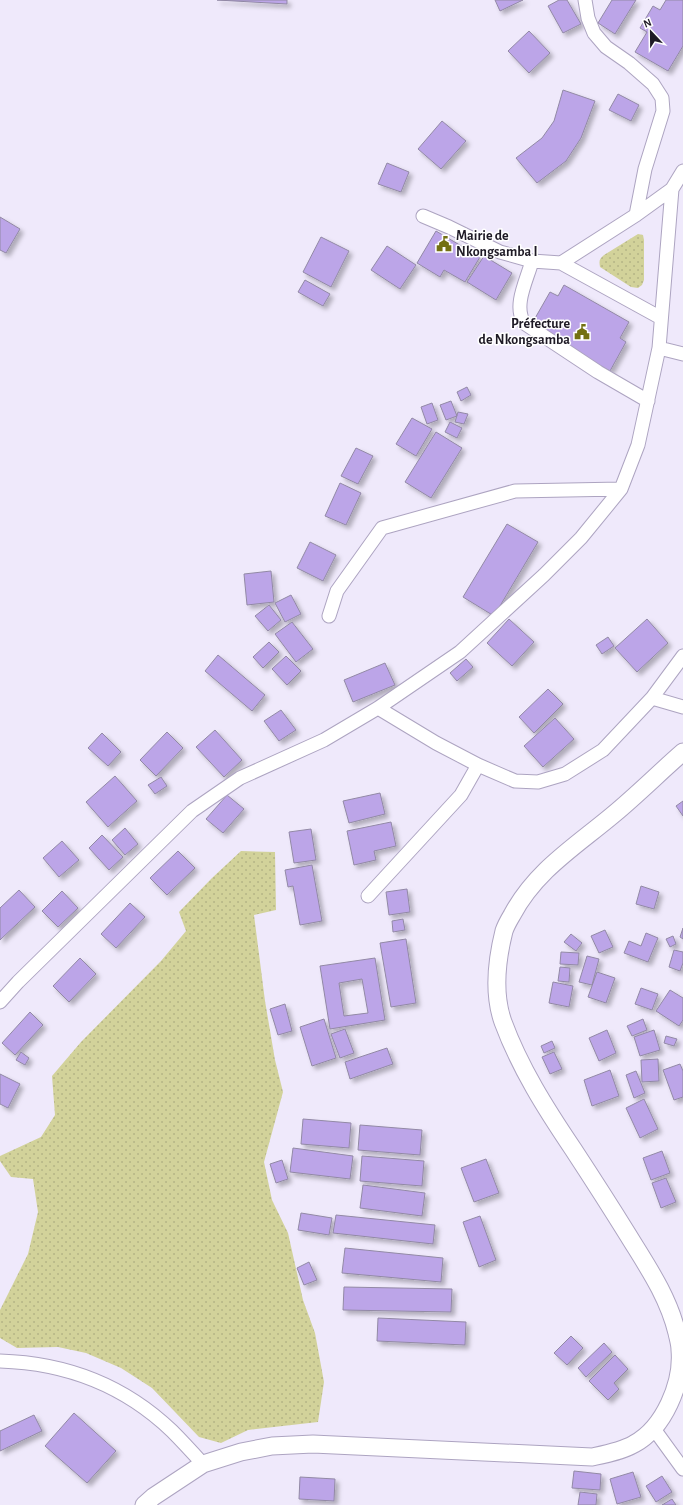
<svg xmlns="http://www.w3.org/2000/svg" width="683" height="1505" viewBox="0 0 683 1505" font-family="'Alegreya Sans',sans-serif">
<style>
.grass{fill:url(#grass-dots)}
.building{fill:#bca5e8;stroke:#9289a5;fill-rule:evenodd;filter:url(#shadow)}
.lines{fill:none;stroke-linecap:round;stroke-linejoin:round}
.minor-casing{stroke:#ada4c1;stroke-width:15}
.tertiary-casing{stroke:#ada4c1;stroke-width:19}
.minor{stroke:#fff;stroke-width:13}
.tertiary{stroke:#fff;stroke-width:17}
.labels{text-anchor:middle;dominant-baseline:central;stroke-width:3;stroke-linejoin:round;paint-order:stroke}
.poi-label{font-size:14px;font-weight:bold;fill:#1e1a25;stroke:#fff;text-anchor:start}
</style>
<defs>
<pattern id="grass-dots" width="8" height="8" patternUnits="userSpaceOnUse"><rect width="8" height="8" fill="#d2d29a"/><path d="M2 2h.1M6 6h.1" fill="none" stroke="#b4b485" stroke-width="1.8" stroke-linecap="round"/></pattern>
<filter id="shadow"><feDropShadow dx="3.5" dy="3.5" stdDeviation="2" flood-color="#0004"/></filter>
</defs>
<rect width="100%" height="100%" fill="#efe9fb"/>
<!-- grass -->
<path class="grass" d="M 638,234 L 643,235 L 644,240 L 644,280 L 642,285 L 638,288 L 631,287 L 600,267 C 599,261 599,259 604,255 Z
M 241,851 L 275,852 L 276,910 L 254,915 L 265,1001 L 275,1060 L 283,1092 L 264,1162 L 272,1200 L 288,1233 L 303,1300 L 315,1333 L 324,1382 L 318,1422 L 248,1430 L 221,1443 L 199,1437 L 152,1388 L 121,1368 L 86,1353 L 58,1347 L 17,1348 L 0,1338 L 0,1310 L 28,1254 L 38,1212 L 33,1179 L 11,1177 L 0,1161 L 0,1156 L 41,1137 L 55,1115 L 52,1076 L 81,1042 L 161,961 L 186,931 L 179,912 L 212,878 Z"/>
<!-- building -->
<path class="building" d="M 217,0 L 287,0 L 287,4 Z
M 495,0 L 523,0 L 500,11 Z
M 559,0 L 567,0 L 581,24 L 563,33 L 548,6 Z
M 612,0 L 636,0 L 615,34 L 598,23 Z
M 666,0 L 683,0 L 683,46 L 668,71 L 635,52 L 647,32 L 640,28 L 653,6 L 660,10 Z
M 529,31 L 550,53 L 529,73 L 508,51 Z
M 563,90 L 595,101 L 581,138 L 566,161 L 537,183 L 516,158 L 542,138 L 554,121 Z
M 618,94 L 639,105 L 631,121 L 609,110 Z
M 442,121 L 466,141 L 441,169 L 418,149 Z
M 387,163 L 409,172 L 401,192 L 378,184 Z
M 0,217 L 20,229 L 6,253 L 0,250 Z
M 436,231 L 480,257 L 465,282 L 444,270 L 440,277 L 417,263 Z
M 321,237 L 349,251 L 331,287 L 303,272 Z
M 387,246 L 416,265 L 400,289 L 371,270 Z
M 484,256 L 512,273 L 496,300 L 467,282 Z
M 305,280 L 330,294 L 323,306 L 298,292 Z
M 564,285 L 629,322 L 620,338 L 626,342 L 610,371 L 530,327 L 550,292 L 558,296 Z
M 467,387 L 471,395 L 461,401 L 457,392 Z
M 451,401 L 457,416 L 446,420 L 440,405 Z
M 432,403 L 438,420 L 427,424 L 421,407 Z
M 458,412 L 468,414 L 464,424 L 455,422 Z
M 412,418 L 432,429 L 416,456 L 396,444 Z
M 450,422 L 462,428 L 457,438 L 445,432 Z
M 436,432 L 462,448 L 431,498 L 405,482 Z
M 356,448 L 373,456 L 358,484 L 341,476 Z
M 340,483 L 361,493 L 346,525 L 325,516 Z
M 507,524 L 538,542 L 494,616 L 463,597 Z
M 310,542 L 336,555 L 323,581 L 297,568 Z
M 271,571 L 274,602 L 247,605 L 244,574 Z
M 291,595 L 301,614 L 285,622 L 275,603 Z
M 269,605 L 281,620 L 268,631 L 255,616 Z
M 509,619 L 534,642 L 512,666 L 487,643 Z
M 647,619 L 668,643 L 637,672 L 615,648 Z
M 292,622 L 313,649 L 296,662 L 275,634 Z
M 608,637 L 614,646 L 602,654 L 596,645 Z
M 269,642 L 279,652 L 263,668 L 253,657 Z
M 218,655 L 265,695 L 252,711 L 205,671 Z
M 286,656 L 301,671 L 287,685 L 272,669 Z
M 466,659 L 473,667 L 457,681 L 450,673 Z
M 385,663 L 395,685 L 353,702 L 344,680 Z
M 548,689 L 563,704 L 534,733 L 519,717 Z
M 281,710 L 296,730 L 279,741 L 264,721 Z
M 555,718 L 574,739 L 543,767 L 524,746 Z
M 215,730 L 242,760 L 224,777 L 196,747 Z
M 167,732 L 183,748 L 156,776 L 140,760 Z
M 102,733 L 121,752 L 108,766 L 88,748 Z
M 115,776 L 137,801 L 108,827 L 86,802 Z
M 161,777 L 167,786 L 155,794 L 148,785 Z
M 380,793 L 385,814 L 349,823 L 343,801 Z
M 227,795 L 244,809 L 223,833 L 206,819 Z
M 683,801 L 683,816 L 676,806 Z
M 391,822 L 396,846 L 374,851 L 376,860 L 354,865 L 347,831 Z
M 125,828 L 138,844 L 125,855 L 112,840 Z
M 311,829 L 316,860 L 294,863 L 289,832 Z
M 102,835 L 123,857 L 109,870 L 89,848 Z
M 62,841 L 79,860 L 59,877 L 43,858 Z
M 178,851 L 195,868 L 167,895 L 150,878 Z
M 312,865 L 322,921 L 300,925 L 293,886 L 288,887 L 285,870 Z
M 641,886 L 659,892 L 654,909 L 636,904 Z
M 407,889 L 410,912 L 389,915 L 386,892 Z
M 19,890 L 35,907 L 0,940 L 0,908 Z
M 62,891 L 78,908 L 58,927 L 42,911 Z
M 130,903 L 145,917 L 116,948 L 101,934 Z
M 403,919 L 405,930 L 393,932 L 392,921 Z
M 683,928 L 683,939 L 680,937 Z
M 605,930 L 613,947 L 599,953 L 591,936 Z
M 646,933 L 658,938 L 648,962 L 624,953 L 629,941 L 641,946 Z
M 571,934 L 582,943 L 576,951 L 564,942 Z
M 673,936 L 676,944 L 670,947 L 666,939 Z
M 406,939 L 416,1003 L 391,1007 L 380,943 Z
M 674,950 L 683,952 L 683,963 L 680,971 L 669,967 Z
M 561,952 L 579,953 L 578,965 L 560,964 Z
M 587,956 L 599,959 L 592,985 L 579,982 Z
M 80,958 L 96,974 L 69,1002 L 53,986 Z
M 375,958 L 385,1020 L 330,1029 L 320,966 ZM 362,979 L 368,1013 L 344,1016 L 339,983 Z
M 560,967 L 570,968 L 569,982 L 558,981 Z
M 597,972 L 615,978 L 606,1003 L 588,997 Z
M 553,982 L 573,986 L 569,1007 L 549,1003 Z
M 641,988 L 658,994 L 652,1010 L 635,1004 Z
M 670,990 L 683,998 L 683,1020 L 679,1026 L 656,1011 Z
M 285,1004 L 292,1031 L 278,1035 L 270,1009 Z
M 30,1012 L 43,1025 L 15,1055 L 2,1043 Z
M 324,1019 L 336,1058 L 312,1066 L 300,1027 Z
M 643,1019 L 647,1030 L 632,1036 L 627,1026 Z
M 345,1029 L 354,1053 L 340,1058 L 331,1034 Z
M 607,1030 L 616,1053 L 599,1061 L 589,1038 Z
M 654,1030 L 660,1050 L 640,1056 L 634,1037 Z
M 666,1036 L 677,1039 L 674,1046 L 664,1043 Z
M 552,1041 L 555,1048 L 544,1053 L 541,1046 Z
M 387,1048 L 393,1064 L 350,1079 L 345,1062 Z
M 21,1052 L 29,1058 L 25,1065 L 16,1060 Z
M 554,1052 L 562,1069 L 550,1074 L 542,1057 Z
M 658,1059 L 659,1081 L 642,1082 L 641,1060 Z
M 680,1064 L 683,1071 L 683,1097 L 674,1100 L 663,1070 Z
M 610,1070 L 619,1096 L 592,1106 L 584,1080 Z
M 636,1071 L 645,1093 L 634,1098 L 626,1075 Z
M 0,1074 L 20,1084 L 8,1108 L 0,1104 Z
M 644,1099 L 658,1129 L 640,1138 L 626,1108 Z
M 303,1119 L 351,1123 L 349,1148 L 301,1144 Z
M 360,1125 L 422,1130 L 420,1155 L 358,1150 Z
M 293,1148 L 353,1156 L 350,1179 L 290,1172 Z
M 662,1151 L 670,1173 L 651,1180 L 643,1158 Z
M 362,1156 L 424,1161 L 422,1186 L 360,1181 Z
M 486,1159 L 499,1193 L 474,1202 L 461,1168 Z
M 282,1160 L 288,1179 L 276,1183 L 270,1164 Z
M 666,1178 L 676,1202 L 661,1208 L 652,1183 Z
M 363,1185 L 425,1193 L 422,1216 L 360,1208 Z
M 301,1213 L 332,1218 L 329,1235 L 298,1230 Z
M 336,1215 L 435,1225 L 433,1244 L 333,1233 Z
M 480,1216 L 496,1260 L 479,1267 L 463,1222 Z
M 345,1248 L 443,1258 L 441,1282 L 342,1273 Z
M 309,1262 L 317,1280 L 304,1285 L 297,1268 Z
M 344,1287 L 452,1289 L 451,1312 L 343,1310 Z
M 378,1318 L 466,1322 L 465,1345 L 377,1341 Z
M 571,1336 L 583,1348 L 567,1365 L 554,1353 Z
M 604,1343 L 612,1352 L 586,1377 L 578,1368 Z
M 615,1355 L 628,1369 L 614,1383 L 619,1389 L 608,1400 L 589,1381 Z
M 74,1413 L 116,1451 L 87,1483 L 45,1446 Z
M 34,1415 L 42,1431 L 0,1451 L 0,1431 Z
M 574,1471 L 601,1474 L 600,1490 L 572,1488 Z
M 633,1472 L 641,1497 L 617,1504 L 610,1479 Z
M 662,1476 L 672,1492 L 656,1502 L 646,1486 Z
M 300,1477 L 335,1479 L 334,1501 L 299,1499 Z
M 580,1492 L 597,1494 L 596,1505 L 578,1505 Z
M 672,1499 L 676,1505 L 662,1505 Z"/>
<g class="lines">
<defs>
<path id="minor" d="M 585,0 L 588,18 L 594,33 L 606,47 L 629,63 L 653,84 L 662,98 L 663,111 L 645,169 L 636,215
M 423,216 L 449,227 L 500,252 L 532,261 L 561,263 L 661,318
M 532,261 C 527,280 513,305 524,323 L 598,372 L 648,401
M 561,263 L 636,215 L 672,189 L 683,171
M 659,348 L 683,354
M 329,616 L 337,591 L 382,528 L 515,491 L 621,489
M 652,698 L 683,707
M 378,708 L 436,743 L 478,765 L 515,781 L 538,782 L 565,774 L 603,750 L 652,698 L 683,656
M 368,896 L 461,795 L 478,765
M 0,1002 L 18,982 L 192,811 L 240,778 L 324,740 L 378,708 L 460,652 L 544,575 L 581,538 L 621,489 L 638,445 L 659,348 L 672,189
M 0,1361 C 66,1363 124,1385 172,1431 C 183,1442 193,1453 203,1464
M 654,1429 L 683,1469"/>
<path id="tertiary" d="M 144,1505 L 153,1497 L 203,1464 L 241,1452 L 272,1446 L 313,1444 L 592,1457 C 606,1454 622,1451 634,1444 C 664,1428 683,1383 680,1350 C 680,1344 678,1338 677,1333 C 668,1296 647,1266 628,1235 C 610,1206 592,1178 573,1149 C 546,1109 520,1068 503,1022 C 493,994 497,959 504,931 C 506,925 509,920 512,915 C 536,870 576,846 614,814 C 638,794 660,772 683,752"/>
</defs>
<!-- minor casing -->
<use href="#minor" class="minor-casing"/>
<!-- tertiary casing -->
<use href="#tertiary" class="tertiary-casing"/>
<!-- minor -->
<use href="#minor" class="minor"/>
<!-- tertiary -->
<use href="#tertiary" class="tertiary"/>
</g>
<!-- icons -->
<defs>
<symbol id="civic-bare" viewBox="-9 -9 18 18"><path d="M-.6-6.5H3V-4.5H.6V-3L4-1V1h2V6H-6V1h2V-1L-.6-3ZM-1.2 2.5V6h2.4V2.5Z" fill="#737012" stroke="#fff" stroke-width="2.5" paint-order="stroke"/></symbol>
</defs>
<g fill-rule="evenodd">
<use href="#civic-bare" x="433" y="233" width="22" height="22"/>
<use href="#civic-bare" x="571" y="321" width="22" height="22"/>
</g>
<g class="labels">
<!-- poi labels -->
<g class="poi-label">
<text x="456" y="236">Mairie de<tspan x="456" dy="16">Nkongsamba I</tspan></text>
<text x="570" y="324" text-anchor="end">Préfecture<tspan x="570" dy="16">de Nkongsamba</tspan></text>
</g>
</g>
<!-- north arrow -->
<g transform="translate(651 32) rotate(338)" stroke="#ffffff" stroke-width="3" paint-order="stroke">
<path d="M0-3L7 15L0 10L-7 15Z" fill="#1e1a25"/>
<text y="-6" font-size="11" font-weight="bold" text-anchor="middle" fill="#1e1a25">N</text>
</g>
</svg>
